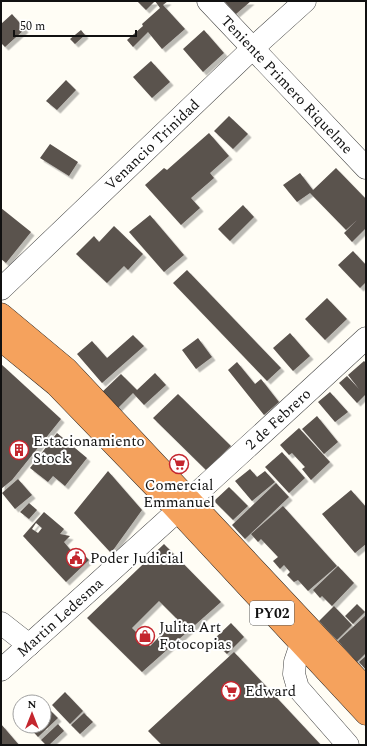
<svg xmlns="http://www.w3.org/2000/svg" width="367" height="746" viewBox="0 0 367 746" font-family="Spectral,serif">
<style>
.building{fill:#5a524d;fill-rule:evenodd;filter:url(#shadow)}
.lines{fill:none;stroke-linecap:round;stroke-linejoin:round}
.minor-casing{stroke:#444;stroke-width:23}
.highway-casing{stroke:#222;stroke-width:23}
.minor{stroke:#fff;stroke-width:22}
.highway{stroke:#f5a25d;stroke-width:22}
.labels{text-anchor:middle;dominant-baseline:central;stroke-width:4;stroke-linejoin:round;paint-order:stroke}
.shield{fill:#fff;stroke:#585858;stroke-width:1}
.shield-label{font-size:14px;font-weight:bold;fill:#111}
.street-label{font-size:15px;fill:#111;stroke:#fff}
.poi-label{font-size:15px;fill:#111;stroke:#fff;text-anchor:start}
</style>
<defs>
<filter id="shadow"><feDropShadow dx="3.5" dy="3.5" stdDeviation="0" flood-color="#0004"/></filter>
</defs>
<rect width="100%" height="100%" fill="#fffdf5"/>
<!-- building -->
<path class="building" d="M 137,1 L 168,1 L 163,5 L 185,29 L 162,49 L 148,32 L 133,47 L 127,40 L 143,26 L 142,24 L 160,8 L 155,1 L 146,10 Z
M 224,1 L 251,1 L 236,14 Z
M 12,14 L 25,29 L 5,47 L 1,43 L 1,24 Z
M 81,30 L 85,35 L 75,44 L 70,39 Z
M 204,30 L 224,53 L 203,72 L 183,49 Z
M 151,61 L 170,82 L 152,98 L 133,77 Z
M 66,80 L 76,90 L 57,110 L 46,101 Z
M 229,116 L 248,134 L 233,149 L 214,131 Z
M 209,133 L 229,156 L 210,173 L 214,178 L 191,198 L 200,208 L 181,225 L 145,185 L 164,168 L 167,170 Z
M 50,144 L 78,162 L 69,176 L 40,158 Z
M 336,168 L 366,199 L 366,228 L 352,242 L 344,233 L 357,220 L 346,230 L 310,193 L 297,202 L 283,185 L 300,173 L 313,190 Z
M 243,205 L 254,217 L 230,241 L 218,229 Z
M 1,208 L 31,232 L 6,263 L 1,259 Z
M 150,215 L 184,255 L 164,272 L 129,232 Z
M 114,226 L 143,254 L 128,270 L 124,266 L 107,283 L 76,254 L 94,236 L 99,242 Z
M 353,251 L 366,265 L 366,282 L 360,288 L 338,265 Z
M 187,270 L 281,368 L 267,381 L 173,283 Z
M 327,298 L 347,319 L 325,340 L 305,319 Z
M 290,333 L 310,356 L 293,371 L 273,348 Z
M 133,335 L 144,346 L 102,383 L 77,354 L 92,341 L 107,358 Z
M 198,338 L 212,357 L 196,369 L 182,350 Z
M 364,361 L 366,363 L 366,394 L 357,403 L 339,383 L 347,376 L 359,389 L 348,375 Z
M 237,362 L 255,384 L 261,379 L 279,402 L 264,415 L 228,370 Z
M 1,364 L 61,419 L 12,480 L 1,489 Z
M 155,373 L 166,385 L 144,405 L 133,393 L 116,410 L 100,394 L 121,374 L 137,390 Z
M 330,392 L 348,412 L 335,422 L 318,402 Z
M 178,394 L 231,446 L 206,470 L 153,418 Z
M 317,416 L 338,442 L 324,454 L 302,429 Z
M 299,428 L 330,462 L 311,480 L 302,469 L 305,467 L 292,453 L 289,455 L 280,445 Z
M 57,433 L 87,458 L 65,486 L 53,476 L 48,482 L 30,468 Z
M 282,452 L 305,478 L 289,493 L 265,467 Z
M 250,469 L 257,477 L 265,471 L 275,482 L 252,501 L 235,481 Z
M 108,471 L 142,510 L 111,553 L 74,513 Z
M 18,479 L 32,495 L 15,509 L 2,493 Z
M 276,483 L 289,497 L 245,539 L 232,525 Z
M 229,487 L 248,506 L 233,520 L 214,501 Z
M 351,490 L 366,507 L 366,544 L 355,553 L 322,514 Z
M 29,503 L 37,510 L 29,519 L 20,512 Z
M 283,506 L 337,566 L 308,591 L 298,580 L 294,582 L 287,575 L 290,572 L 284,565 L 280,569 L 273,561 L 278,557 L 261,539 L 258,542 L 251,534 Z
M 44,512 L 64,529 L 60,534 L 70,536 L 64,542 L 73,553 L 67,558 L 71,562 L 81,552 L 89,560 L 66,582 L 23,536 ZM 36,523 L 42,528 L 38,533 L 32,529 Z
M 164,544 L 221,602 L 142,672 L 87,618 ZM 159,601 L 177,619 L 150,646 L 132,628 Z
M 338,566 L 354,583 L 332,606 L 322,596 L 320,598 L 313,590 Z
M 357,604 L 365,612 L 353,624 L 345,616 Z
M 334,606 L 352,625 L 337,640 L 319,621 Z
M 366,615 L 366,633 L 365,634 L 366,635 L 366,653 L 357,662 L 338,641 Z
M 231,623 L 244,637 L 227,654 L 213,640 Z
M 234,652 L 321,745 L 162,745 L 148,731 Z
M 366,656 L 366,670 L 359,662 Z
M 65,692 L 83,711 L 70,724 L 52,705 Z
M 49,709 L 58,718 L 38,737 L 29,727 L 30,726 L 44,726 L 44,713 Z
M 84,713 L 93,722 L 80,734 L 71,725 Z
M 1,724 L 19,745 L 1,745 Z
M 58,724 L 64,731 L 49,745 L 46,745 L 41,740 Z"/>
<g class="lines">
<defs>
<g id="minor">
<path id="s1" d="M 208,1 L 366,168"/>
<path id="s2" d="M 1,289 L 253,48 L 305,1"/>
<path d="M 1,623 L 29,645"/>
<path d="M 301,644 L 295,662 L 294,674 L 298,688 L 348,745"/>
<path id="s3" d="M 1,670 C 124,560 245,450 366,338"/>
</g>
<path id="highway" d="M 1,314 L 67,369 L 366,688
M 1,340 L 56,385 L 171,504 L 366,714"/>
</defs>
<!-- minor casing -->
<use href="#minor" class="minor-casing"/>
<!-- highway casing -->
<use href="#highway" class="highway-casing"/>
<!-- minor -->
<use href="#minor" class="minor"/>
<!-- highway -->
<use href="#highway" class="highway"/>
</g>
<!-- icons -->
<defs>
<symbol id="building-ring" viewBox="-11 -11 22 22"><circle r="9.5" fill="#fff" stroke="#c4262e" stroke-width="1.5"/><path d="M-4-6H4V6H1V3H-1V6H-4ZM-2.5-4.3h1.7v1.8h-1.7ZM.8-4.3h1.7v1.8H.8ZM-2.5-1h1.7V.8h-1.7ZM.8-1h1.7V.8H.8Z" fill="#c4262e"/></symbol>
<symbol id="supermarket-ring" viewBox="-11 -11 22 22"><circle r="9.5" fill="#fff" stroke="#c4262e" stroke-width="1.5"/><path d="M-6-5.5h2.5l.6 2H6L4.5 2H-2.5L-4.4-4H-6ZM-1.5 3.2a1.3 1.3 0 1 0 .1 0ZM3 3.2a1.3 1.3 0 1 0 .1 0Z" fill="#c4262e"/></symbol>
<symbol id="civic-ring" viewBox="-11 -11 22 22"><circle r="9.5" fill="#fff" stroke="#c4262e" stroke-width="1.5"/><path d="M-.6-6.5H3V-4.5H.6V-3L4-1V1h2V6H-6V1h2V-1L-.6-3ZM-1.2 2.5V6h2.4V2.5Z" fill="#c4262e"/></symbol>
<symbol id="shop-ring" viewBox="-11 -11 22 22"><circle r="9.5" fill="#fff" stroke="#c4262e" stroke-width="1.5"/><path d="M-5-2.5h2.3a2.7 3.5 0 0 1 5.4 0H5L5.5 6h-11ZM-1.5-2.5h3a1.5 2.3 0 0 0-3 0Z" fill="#c4262e"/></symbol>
</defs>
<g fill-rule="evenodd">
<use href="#building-ring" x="8" y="439" width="22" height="22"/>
<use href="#supermarket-ring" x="168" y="453" width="22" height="22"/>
<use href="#civic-ring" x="65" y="547" width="22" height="22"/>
<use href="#shop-ring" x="134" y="625" width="22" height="22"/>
<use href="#supermarket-ring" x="220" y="680" width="22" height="22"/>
</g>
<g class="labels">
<!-- shield labels -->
<rect class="shield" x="250" y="601" width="44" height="24" rx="3"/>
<g class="shield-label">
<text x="272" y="613">PY02</text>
</g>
<!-- street labels -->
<g class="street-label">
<text stroke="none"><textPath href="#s1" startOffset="115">Teniente Primero Riquelme</textPath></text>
<text stroke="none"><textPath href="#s2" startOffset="209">Venancio Trinidad</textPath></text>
<text stroke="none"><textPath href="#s3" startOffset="374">2 de Febrero</textPath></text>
<text stroke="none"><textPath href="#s3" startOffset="79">Martin Ledesma</textPath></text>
</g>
<!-- poi labels -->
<g class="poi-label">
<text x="33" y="441">Estacionamiento<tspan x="33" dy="17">Stock</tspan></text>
<text x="179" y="485" text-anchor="middle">Comercial<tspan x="179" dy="17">Emmanuel</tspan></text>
<text x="90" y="558">Poder Judicial</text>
<text x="159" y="627">Julita Art<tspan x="159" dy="17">Fotocopias</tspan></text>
<text x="245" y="691">Edward</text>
</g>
</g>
<!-- border -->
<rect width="367" height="746" fill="none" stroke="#111111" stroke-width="4"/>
<!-- north arrow -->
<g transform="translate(32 714)"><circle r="19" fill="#ffffff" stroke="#a0a0a0"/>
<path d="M0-3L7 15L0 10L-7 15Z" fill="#c4262e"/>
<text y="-6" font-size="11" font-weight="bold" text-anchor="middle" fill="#111111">N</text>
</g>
<!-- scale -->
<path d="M14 30v6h122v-6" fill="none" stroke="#111111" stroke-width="2"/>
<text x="20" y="30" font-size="12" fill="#111111" stroke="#ffffff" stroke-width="3" paint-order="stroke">50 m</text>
</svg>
